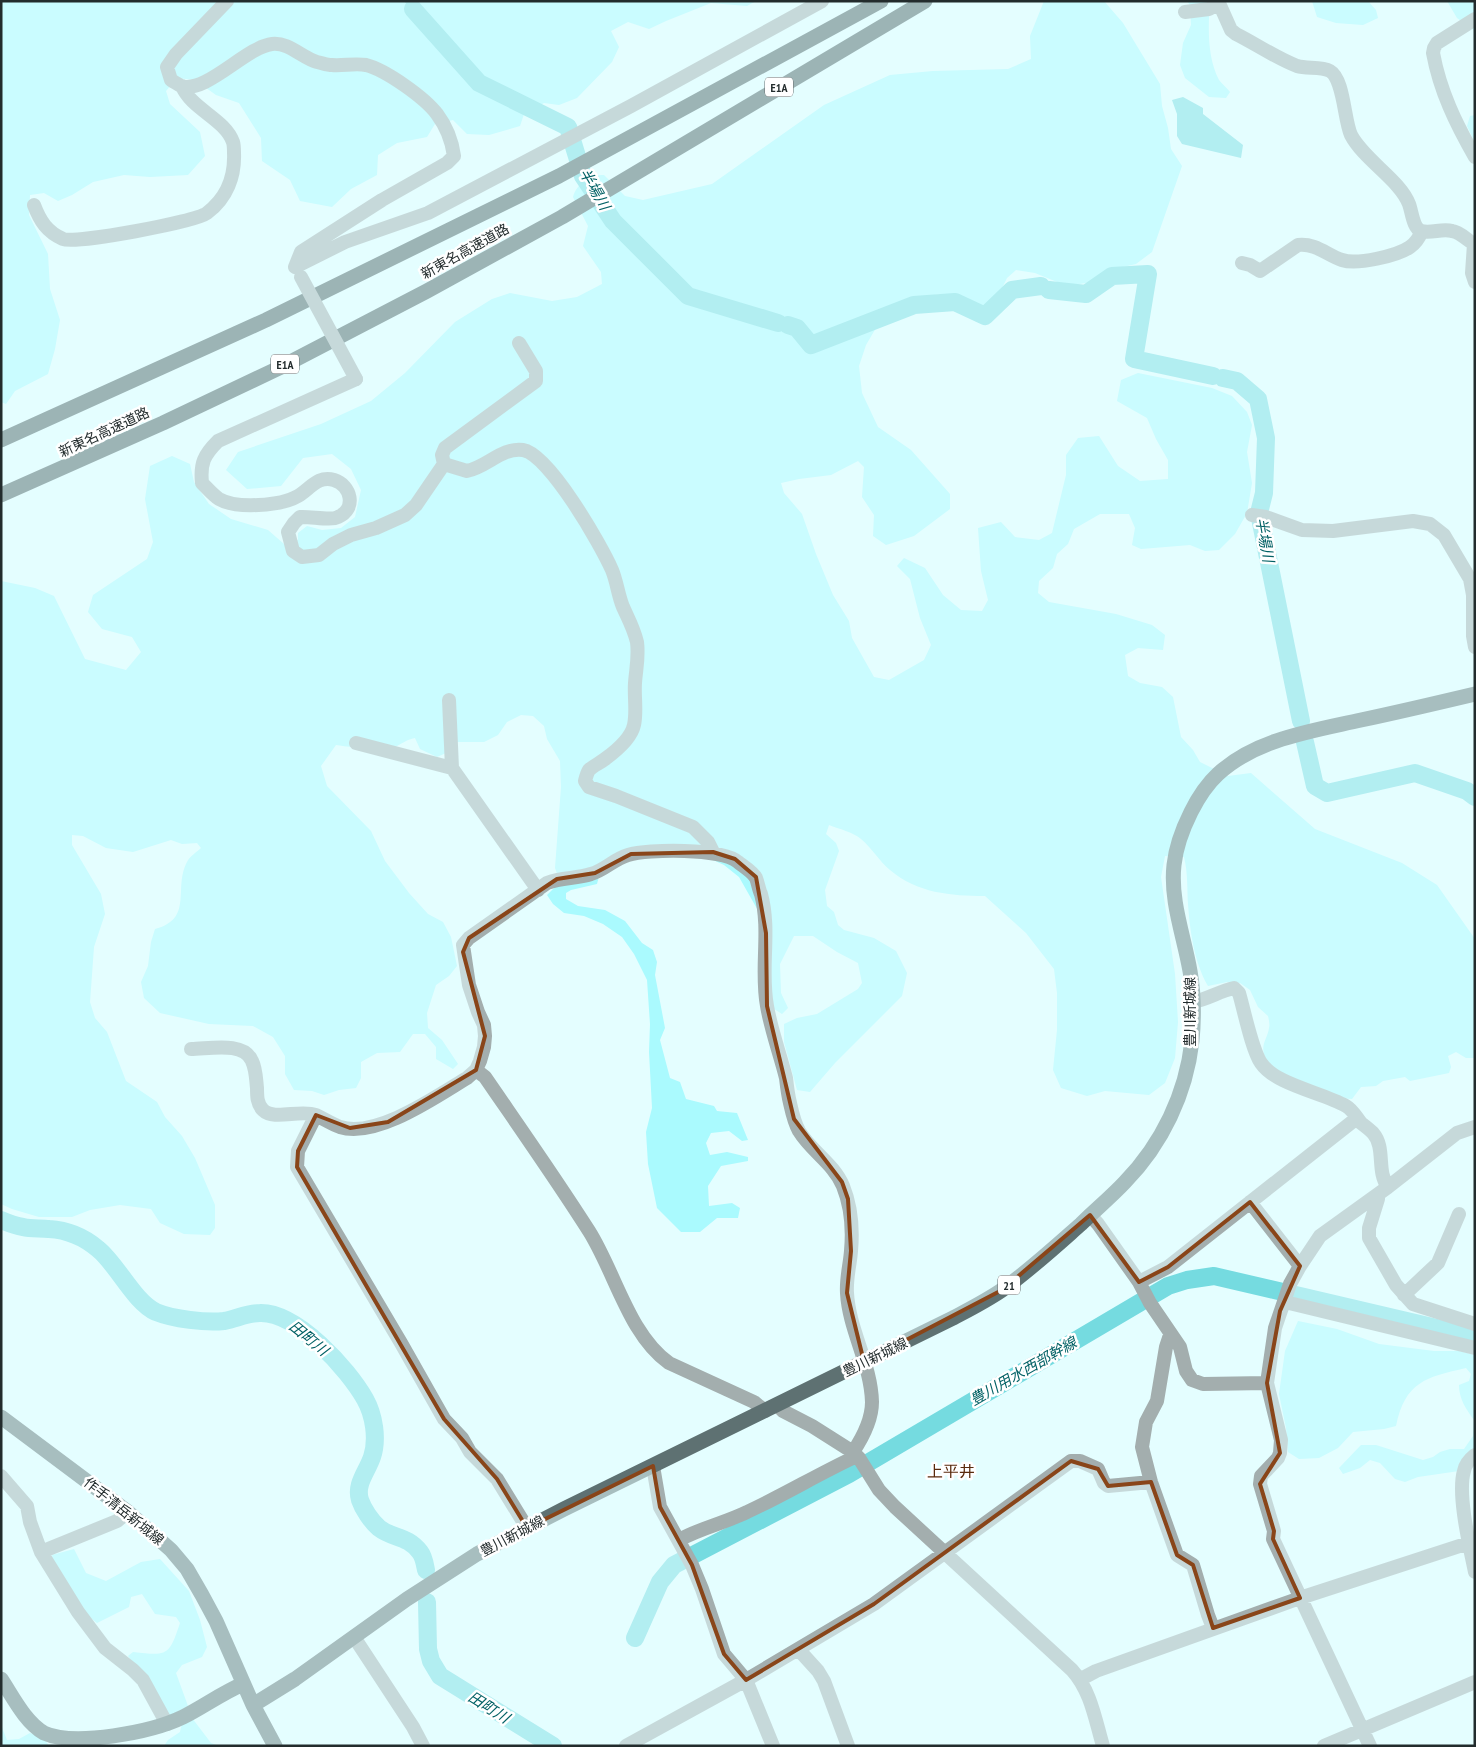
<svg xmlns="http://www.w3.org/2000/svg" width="1476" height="1747" viewBox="0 0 1476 1747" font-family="'PT Sans Narrow','Noto Sans JP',sans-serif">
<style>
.green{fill:#aafafe}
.water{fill:#75dbe0}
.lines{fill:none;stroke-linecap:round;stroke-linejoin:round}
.stream{stroke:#75dbe0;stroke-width:3}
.river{stroke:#75dbe0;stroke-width:18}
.minor{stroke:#a3aeae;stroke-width:14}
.major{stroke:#5e7172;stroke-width:15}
.highway{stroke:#455b5c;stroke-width:15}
.minor-bridge{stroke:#a3aeae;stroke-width:14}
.marked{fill:none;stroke:#894519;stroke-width:4;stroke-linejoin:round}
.labels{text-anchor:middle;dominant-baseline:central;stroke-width:5;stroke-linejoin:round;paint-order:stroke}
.shield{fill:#fff;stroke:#656b6c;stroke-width:1}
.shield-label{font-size:12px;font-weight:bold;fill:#232c2d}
.street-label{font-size:14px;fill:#232c2d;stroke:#fff}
.water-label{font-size:15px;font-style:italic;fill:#026165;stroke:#fff}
.quarter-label{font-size:16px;fill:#592a0c;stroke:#fff}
</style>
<rect width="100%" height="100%" fill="#e4feff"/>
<!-- green -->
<path class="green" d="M 1,1 L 756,1 L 747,6 L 711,3 L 666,21 L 649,29 L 628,22 L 611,31 L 619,47 L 612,62 L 577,98 L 559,105 L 544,103 L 524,114 L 520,126 L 489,135 L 467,134 L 453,120 L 435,124 L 427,137 L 397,143 L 378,155 L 377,175 L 351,189 L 332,207 L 300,201 L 290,180 L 262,161 L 261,138 L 239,103 L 216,95 L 195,80 L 177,78 L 166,91 L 170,104 L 200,132 L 205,156 L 188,175 L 150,177 L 124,175 L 93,182 L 72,195 L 58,201 L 44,193 L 30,195 L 29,215 L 48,254 L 50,289 L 60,320 L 55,349 L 48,374 L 15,391 L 6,404 L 1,402 Z
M 1044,1 L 1104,1 L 1123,23 L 1160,84 L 1162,106 L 1168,128 L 1171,149 L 1182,166 L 1152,252 L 1136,264 L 1110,270 L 1092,282 L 1067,286 L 1035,273 L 1016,270 L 1007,278 L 1000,292 L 986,306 L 939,294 L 907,301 L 887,309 L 866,345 L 859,366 L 862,393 L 878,427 L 911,450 L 950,494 L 950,509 L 914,536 L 886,545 L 873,536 L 874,515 L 862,497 L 864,467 L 858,461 L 831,475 L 799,479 L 781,483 L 784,493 L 802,514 L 816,554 L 833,595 L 849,621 L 852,638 L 874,677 L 889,680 L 924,660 L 931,645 L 920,618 L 910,579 L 897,566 L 904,558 L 925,568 L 943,595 L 961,610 L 982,611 L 988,600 L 981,571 L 978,528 L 1001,522 L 1015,537 L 1039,540 L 1052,533 L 1066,475 L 1066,455 L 1078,438 L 1099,436 L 1118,466 L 1140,481 L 1168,479 L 1168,460 L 1156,439 L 1147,418 L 1117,401 L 1121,380 L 1138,373 L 1212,388 L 1232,396 L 1247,412 L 1252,425 L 1247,452 L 1252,483 L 1247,513 L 1235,534 L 1219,550 L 1205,551 L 1190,545 L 1141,549 L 1132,545 L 1135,528 L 1129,514 L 1100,514 L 1074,529 L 1068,544 L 1057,554 L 1053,568 L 1039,581 L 1038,593 L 1049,602 L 1116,614 L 1152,625 L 1165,635 L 1163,650 L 1138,648 L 1125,655 L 1128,676 L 1140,683 L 1162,687 L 1173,697 L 1181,737 L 1193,750 L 1200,762 L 1228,776 L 1251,773 L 1315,829 L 1402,863 L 1437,885 L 1475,939 L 1475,1058 L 1466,1058 L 1456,1052 L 1448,1056 L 1451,1067 L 1449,1073 L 1410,1081 L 1405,1077 L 1383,1081 L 1376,1086 L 1361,1087 L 1352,1099 C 1331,1098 1270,1076 1264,1054 C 1261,1044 1268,1037 1269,1028 C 1270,1025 1269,1020 1268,1016 L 1258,1007 L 1250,990 L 1240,983 L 1227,982 L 1208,986 C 1194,962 1190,931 1188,904 C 1187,888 1188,873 1184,857 L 1165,856 L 1161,877 L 1175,974 L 1178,1022 L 1175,1058 L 1165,1083 L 1149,1095 L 1105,1091 L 1087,1096 L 1061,1088 L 1053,1070 L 1057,1030 L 1057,993 L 1054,969 L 1026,933 L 985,896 C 951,896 917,893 890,870 C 879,861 872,848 861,839 C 853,832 839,829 829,825 L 826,834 L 836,843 L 839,851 L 825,890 L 827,906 L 834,912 L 838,925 L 844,930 L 874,938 L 896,951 L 907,973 L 902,996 L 835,1063 L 810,1092 L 797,1090 L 784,1042 L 784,1024 L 797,1018 L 817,1014 L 858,989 L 862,983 L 858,963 L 837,952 L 813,936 L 794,936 L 780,964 L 781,993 L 788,1008 L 782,1014 L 771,1007 L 760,914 L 739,877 L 724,865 L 702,855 L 659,848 L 602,865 L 597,884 L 571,890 L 566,893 L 566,899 L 578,906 L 605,910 L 625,921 L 642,943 L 653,950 L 657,962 L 655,975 L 665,1028 L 660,1040 L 670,1078 L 680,1082 L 686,1099 L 714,1106 L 717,1111 L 737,1113 L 748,1140 L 742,1141 L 729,1131 L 711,1133 L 706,1143 L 710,1155 L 727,1152 L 748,1157 L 748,1161 L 721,1166 L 708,1186 L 709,1206 L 732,1203 L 740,1208 L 738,1218 L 717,1218 L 700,1232 L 681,1232 L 657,1208 L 648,1164 L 646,1132 L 652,1108 L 649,1052 L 650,1024 L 647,980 L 634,954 L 622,937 L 603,924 L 584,916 L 564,913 L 553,904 L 547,895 L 560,882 L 555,868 L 561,787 L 560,761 L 547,739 L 544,726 L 533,716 L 521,715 L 507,722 L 498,735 L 484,742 L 449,742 L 446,753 L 437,757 L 420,749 L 415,738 C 406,740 405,742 397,746 C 384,752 351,747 336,745 L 321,766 L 327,786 L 371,831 L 385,861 L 409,893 L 428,914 L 443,922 L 451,937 L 457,966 L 449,976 L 436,985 L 427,1013 L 428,1028 L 442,1040 L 458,1064 L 453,1069 L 436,1059 L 436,1047 L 425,1034 L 413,1034 L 400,1052 L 377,1053 L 361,1062 L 361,1078 L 356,1088 L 339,1090 L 324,1095 L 312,1091 L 294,1090 L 285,1074 L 285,1056 L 273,1037 L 253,1026 L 209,1024 L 160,1013 L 144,998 L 141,982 L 148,966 L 151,942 L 155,929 C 194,919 173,888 187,862 C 190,856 197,852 201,848 L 197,843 L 182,844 L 171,840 L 133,852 L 106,848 L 83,836 L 72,835 L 72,845 L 101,894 L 105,914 L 94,947 L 90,1002 L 95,1018 L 107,1032 L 126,1081 L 157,1102 L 165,1117 L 182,1136 L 195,1158 L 215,1205 L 215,1228 L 210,1235 L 184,1234 L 160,1223 L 151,1209 L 120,1205 L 90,1210 L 72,1217 L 39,1217 L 12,1209 L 1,1204 L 1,581 L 35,588 L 54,596 L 85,659 L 126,670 L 141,652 L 132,637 L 102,629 L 88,612 L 93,595 L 147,559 L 153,542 L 145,499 L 150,466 L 172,456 L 190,464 L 194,482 L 209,504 L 231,519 L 268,530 L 284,544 L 298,540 L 298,533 L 307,526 L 322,530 L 341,528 L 355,517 L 361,490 L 351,469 L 332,454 L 303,458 L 281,486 L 247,489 L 226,470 L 238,452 L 321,424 L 371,401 L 405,373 L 455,322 L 492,299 L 510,293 L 552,301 L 577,297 L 602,284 L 601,272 L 583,246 L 588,226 L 573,197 C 577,183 590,175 604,175 L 625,196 L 643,200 L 712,184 L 824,105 L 890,75 L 933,71 L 1008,69 L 1031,59 L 1030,36 Z
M 1187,1 L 1210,1 C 1208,27 1207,57 1219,80 C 1222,84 1227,88 1230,92 L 1226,98 L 1209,97 L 1185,78 L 1180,65 L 1183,43 L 1191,25 L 1190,5 Z
M 1312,1 L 1368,1 L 1376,10 L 1378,18 L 1363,25 L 1336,23 L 1317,17 Z
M 1447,1 L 1475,1 L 1475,31 L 1457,18 Z
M 1475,115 L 1475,143 L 1467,126 L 1470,116 Z
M 1298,1321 L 1337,1329 L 1379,1344 L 1434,1351 L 1459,1351 L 1475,1355 L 1475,1450 L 1459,1471 L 1418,1477 L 1405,1482 L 1395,1479 L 1380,1463 L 1370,1460 L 1360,1468 L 1343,1474 L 1339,1468 L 1361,1445 L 1376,1445 L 1423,1460 L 1433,1457 L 1440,1452 L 1450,1449 L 1464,1449 L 1473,1436 L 1474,1420 C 1466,1409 1459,1399 1459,1385 L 1469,1381 L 1471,1374 L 1466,1368 C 1426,1377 1405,1382 1396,1426 L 1384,1429 L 1353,1432 L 1338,1448 L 1319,1458 L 1299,1459 L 1288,1452 L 1286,1428 L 1279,1394 L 1285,1351 Z
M 74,1549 L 86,1573 L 106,1581 L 141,1562 L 160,1559 L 189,1591 L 200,1620 L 207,1647 L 202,1657 L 182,1665 L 176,1673 L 188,1706 L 168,1717 L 142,1675 L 128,1656 L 133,1652 C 168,1656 169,1656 180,1623 L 176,1617 L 155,1614 L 142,1594 L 131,1597 L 129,1607 L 97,1623 L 82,1611 L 54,1566 L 52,1555 Z
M 192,1718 L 211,1743 L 219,1746 L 164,1746 L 168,1740 L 180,1732 L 182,1723 Z
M 1,1725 L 7,1740 L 19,1739 L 30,1733 L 44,1738 L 49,1746 L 3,1746 L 1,1745 Z"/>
<!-- water -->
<path class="water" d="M 1183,97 L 1203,108 L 1203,114 L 1243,145 L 1241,158 L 1182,144 L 1177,136 L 1177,114 L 1172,100 Z"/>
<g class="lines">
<!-- stream -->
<path class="stream" d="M 406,1 L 413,9
M 415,11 L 416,1"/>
<!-- river -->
<path class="river" d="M 413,9 L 479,83 L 568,127 L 583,176 L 613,221 L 688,296 L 778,323
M 1049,290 L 1086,294 L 1112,276 L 1148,274 L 1134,359 L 1213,376
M 788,325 L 797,328 L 811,345 L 914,305 L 955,302 L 985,316 L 1012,290 L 1041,286
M 1223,378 L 1237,381 L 1258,399 L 1266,438 L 1264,493 L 1259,513 L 1301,721
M 1305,742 L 1315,786 L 1327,793 L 1415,773 L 1467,791 L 1475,797
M 1,1220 C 8,1223 16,1226 23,1227 C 31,1229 41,1228 49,1229 C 67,1230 84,1237 98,1249 C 117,1264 134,1302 156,1312 C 173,1319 206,1323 224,1321 C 236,1319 247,1313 260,1313 C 297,1312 348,1369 365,1399 C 374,1415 378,1439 372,1457 C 367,1472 355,1484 360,1500 C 363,1509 371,1521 379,1528 C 393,1539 407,1535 420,1552 C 424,1557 425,1565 426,1570
M 427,1602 L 428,1649 L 431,1661 L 440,1676 L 553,1746
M 635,1638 L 660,1582 L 674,1565 L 849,1474 L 1168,1286 L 1187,1280 L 1214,1276 L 1475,1337"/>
<!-- minor -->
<path class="minor" d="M 227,1 L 176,54 L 167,67 L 171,80 C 174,82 178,84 181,86 C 206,94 246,47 272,44 C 289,42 302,58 317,62 C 322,63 327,65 332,65 C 343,66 355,63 366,65 C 386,70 425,98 437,114 C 446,126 452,141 454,156 L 447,163 L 382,200 L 301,252 L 295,267
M 1185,12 L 1209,9 L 1219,3 L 1231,30 L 1236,34 C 1256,44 1276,58 1297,66 C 1307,69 1321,66 1330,71 C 1344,79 1344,120 1351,135 C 1364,160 1400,180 1409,204 C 1412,212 1413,228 1421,231 C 1431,234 1442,228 1452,231 C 1460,232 1467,240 1474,244 L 1472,273 L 1475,282
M 1475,19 L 1437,43 L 1434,48 L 1433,53 C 1440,91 1456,124 1475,157
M 34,205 C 40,221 47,232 63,239 C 76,244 195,222 207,213 C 227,198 235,176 234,153 C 234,150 234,145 233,142 C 225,119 191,109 182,86
M 1242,263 L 1250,265 L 1260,271 L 1298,245 C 1316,243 1327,255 1342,260 C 1357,265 1397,256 1410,247 C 1416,243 1419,238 1422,231
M 295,267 L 345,242 L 428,213 L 631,106 L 822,1
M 356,379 L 218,441 C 204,455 200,463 202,483 C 207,488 213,495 219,499 C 236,509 281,506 298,496 C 310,489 318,475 334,480 C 351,485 357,509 338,517 C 331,521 310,516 300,517 L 294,523 L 288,532 L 293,551 L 302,557 L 319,555 L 333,544 L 351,535 L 376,528 L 405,515 L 416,505 L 444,464
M 444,464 L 467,471 C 487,467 502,447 523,450 C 549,454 601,545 612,570 C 617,582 618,595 623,607 C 628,618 634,629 637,642 C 639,657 636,669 635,683 C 634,697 637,712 634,725 C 631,739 616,751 605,759 C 600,763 593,766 589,770 C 587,773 586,777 585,781 L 589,787 L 616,796 L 693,827 L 708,842 L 713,852
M 444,464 L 442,455 L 445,448 L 536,381 L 536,371 L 519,343
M 1252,515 L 1266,517 L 1302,530 L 1333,531 L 1413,521 L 1430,524 L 1444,535 L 1470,579 L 1473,595 L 1473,636 L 1475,647
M 449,700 L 452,768
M 356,743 L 452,768 L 538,890
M 1193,1002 C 1208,999 1220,991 1234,988 L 1239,993 C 1244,1010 1252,1050 1261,1063 C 1276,1085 1321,1092 1346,1106 C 1353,1110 1356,1117 1361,1123 C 1365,1126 1369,1129 1373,1133 C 1386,1148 1376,1171 1388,1187 L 1320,1236 L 1300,1266 L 1290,1284 L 1275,1328 L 1267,1383 L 1281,1440 L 1280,1453 L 1278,1458 L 1261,1476 L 1260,1484 L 1274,1531 L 1273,1539 L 1370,1746
M 191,1049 C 209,1049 244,1041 252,1061 C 256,1069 256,1079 257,1088 C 257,1096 257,1104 263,1110 C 274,1121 300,1109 316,1115
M 476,1070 L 485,1077 C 520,1128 556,1179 589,1231 C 615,1272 629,1335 669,1363 L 754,1402 L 765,1411
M 1388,1187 L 1457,1133 L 1475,1127
M 1378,1195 L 1378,1199 L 1369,1228 L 1369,1238 L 1396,1285 L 1413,1304 L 1475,1324
M 1250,1202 L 1300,1266
M 1090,1215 L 1098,1224 L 1139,1282 L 1150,1303 L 1180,1347 L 1186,1371 L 1192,1380 L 1203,1384 L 1267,1383
M 1139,1282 L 1168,1267 L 1357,1118
M 1404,1295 L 1438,1263 L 1459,1214
M 1285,1302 L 1475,1348
M 1170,1335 L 1166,1347 L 1157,1401 L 1146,1422 L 1142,1447 L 1151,1482 L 1177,1555 L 1193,1565 L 1208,1615 L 1213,1628
M 777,1405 L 783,1411 L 812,1426 L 853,1452 L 859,1458 L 879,1490 L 895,1507 L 1072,1670 C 1091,1691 1095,1719 1103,1746
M 1475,1455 C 1470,1459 1465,1465 1464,1471 C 1457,1494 1470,1548 1475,1572
M 653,1466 L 660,1507 L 692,1565 L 702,1589 L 724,1654 L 746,1680 L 773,1746
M 1,1476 L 27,1506 L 30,1522 L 41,1552 L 78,1612 L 105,1648 L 133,1670 L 143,1680 L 167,1724
M 527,1528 L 497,1479 L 470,1452 L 462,1438 L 444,1419 L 401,1343 L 297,1167 L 298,1151 L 316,1115 C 324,1119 332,1124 340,1127 C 376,1139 437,1096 467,1078 L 476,1070 L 480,1061 L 484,1047 L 485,1036 L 484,1025 L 478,1012 L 469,985 L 463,945 L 469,938 L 547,883 C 562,877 576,879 591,874 C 605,870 614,859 628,855 C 648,849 722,848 738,862 C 743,866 753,872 756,878 C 758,883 759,890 761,894 C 771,931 760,969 767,1006 C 771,1030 780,1054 786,1078 C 787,1087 788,1095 790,1103 C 792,1112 794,1122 799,1131 C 811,1151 834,1164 843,1186 C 851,1206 853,1229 851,1251 C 850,1265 846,1278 847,1293 C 849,1330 871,1364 872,1402 C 872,1420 863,1437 853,1452
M 679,1540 C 700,1528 725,1523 747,1512 C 784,1495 820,1473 857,1456
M 41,1552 L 117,1521 L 128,1512
M 354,1637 L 413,1727 L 423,1746
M 798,1649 L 818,1671 L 824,1681 L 848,1746
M 1081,1679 L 1096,1671 L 1300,1598 L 1475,1541
M 626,1746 L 746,1680 L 874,1604 L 1071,1461 L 1080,1461 L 1098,1469 L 1104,1483 L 1108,1486 L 1151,1482
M 1324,1746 L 1475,1682"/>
<!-- major -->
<path class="major" d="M 1,1417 L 128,1512 L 171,1550 L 187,1569 L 202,1595 L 216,1621 L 253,1705 L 275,1746
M 1,1679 C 13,1697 25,1722 44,1733 C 75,1747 152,1732 183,1717 C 203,1707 222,1693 243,1684
M 253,1705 L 295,1679 L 407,1599 L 477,1554 L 564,1509 L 953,1318 C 970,1309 986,1301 1002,1290 C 1030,1270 1055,1247 1081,1224 C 1095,1210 1111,1197 1125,1182 C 1162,1144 1186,1094 1192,1041 C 1194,1019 1194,993 1190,971 C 1184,936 1170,901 1174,865 C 1176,846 1183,828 1191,812 C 1198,798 1206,785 1218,774 C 1256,739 1312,731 1361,720 C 1399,712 1437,703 1475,694"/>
<!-- highway -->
<path class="highway" d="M 1,440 L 266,320 L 559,176 L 881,1
M 1,495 L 163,423 L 279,368 L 427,291 L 562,217 L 925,1"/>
<!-- minor-bridge -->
<path class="minor-bridge" d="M 301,277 L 356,379"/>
</g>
<!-- marked area -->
<path d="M0 0H1476V1747H0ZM 713,852 L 735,859 L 756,877 L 766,933 L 767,1006 L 794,1119 L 842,1182 L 848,1199 L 851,1251 L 847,1293 L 864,1362 L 1002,1290 L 1090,1215 L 1139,1282 L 1168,1267 L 1250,1202 L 1300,1266 L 1280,1311 L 1267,1383 L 1280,1453 L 1260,1484 L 1274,1531 L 1273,1539 L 1300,1598 L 1213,1628 L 1193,1565 L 1177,1555 L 1151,1482 L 1108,1486 L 1098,1469 L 1071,1461 L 874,1604 L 746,1680 L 724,1654 L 692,1565 L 660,1507 L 653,1466 L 527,1528 L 497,1479 L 444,1419 L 297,1167 L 298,1151 L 316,1115 L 350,1128 L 388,1122 L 476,1070 L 485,1036 L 463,952 L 469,938 L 557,879 L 595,873 L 631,854 Z" fill="#e4feff" fill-opacity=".55" fill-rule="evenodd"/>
<path class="marked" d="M 713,852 L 735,859 L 756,877 L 766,933 L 767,1006 L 794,1119 L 842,1182 L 848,1199 L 851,1251 L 847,1293 L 864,1362 L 1002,1290 L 1090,1215 L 1139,1282 L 1168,1267 L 1250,1202 L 1300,1266 L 1280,1311 L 1267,1383 L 1280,1453 L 1260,1484 L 1274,1531 L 1273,1539 L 1300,1598 L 1213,1628 L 1193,1565 L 1177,1555 L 1151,1482 L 1108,1486 L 1098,1469 L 1071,1461 L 874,1604 L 746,1680 L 724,1654 L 692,1565 L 660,1507 L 653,1466 L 527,1528 L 497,1479 L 444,1419 L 297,1167 L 298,1151 L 316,1115 L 350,1128 L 388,1122 L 476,1070 L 485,1036 L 463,952 L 469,938 L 557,879 L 595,873 L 631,854 Z"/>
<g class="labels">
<!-- shield labels -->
<g class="shield">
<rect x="765" y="77.5" width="28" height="19" rx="4"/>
<rect x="271" y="354.5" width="28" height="19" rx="4"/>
<rect x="998" y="1275.5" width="22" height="19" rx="4"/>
</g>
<g class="shield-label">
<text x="779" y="87">E1A</text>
<text x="285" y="364">E1A</text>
<text x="1009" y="1285">21</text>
</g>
<!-- street labels -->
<g class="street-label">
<text transform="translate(465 251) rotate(-29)">新東名高速道路</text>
<text transform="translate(104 432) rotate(-25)">新東名高速道路</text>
<text transform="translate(1190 1012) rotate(-90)">豊川新城線</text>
<text transform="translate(875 1357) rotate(-26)">豊川新城線</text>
<text transform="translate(124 1511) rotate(39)">作手清岳新城線</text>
<text transform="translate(512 1536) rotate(-28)">豊川新城線</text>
</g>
<!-- water labels -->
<g class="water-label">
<text transform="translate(595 189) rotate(60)">半場川</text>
<text transform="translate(1265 540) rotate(80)">半場川</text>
<text transform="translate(309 1338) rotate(39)">田町川</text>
<text transform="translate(1023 1371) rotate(-30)">豊川用水西部幹線</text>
<text transform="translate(489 1707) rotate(32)">田町川</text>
</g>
<!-- quarter labels -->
<g class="quarter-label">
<text x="951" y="1471">上平井</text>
</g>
</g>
<!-- border -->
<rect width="1476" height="1747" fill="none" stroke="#232c2d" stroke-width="5"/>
</svg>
